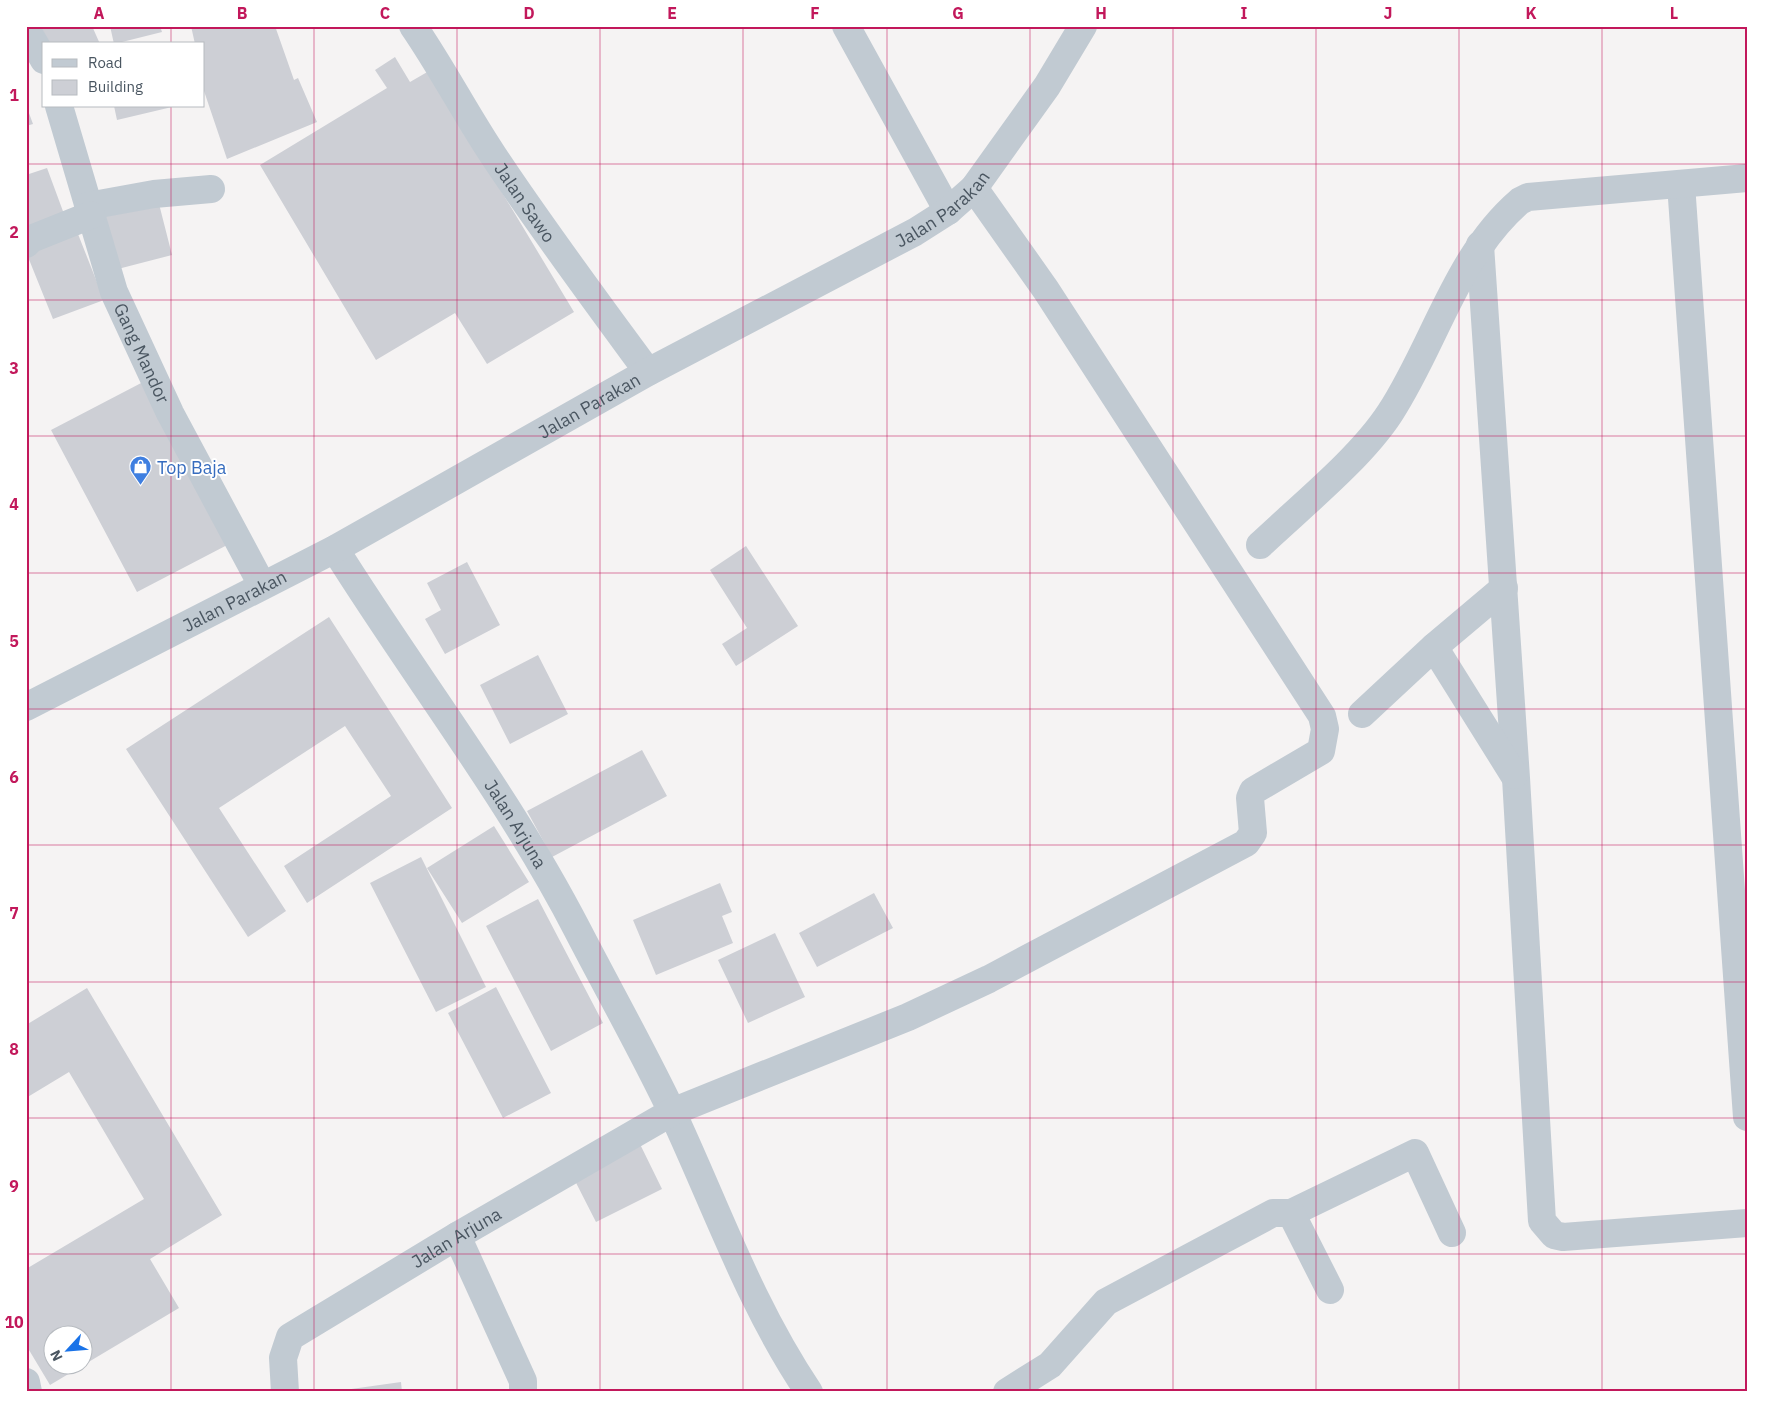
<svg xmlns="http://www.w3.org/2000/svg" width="1773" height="1418" viewBox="0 0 1773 1418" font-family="'IBM Plex Sans',sans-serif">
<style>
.building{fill:#cdcfd5;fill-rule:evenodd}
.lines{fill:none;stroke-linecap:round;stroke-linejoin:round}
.minor{stroke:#c1cad2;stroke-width:28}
.tertiary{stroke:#c1cad2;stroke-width:28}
.grid{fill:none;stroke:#c2185b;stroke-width:1;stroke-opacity:0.55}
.labels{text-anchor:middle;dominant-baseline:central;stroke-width:4;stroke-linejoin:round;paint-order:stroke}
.street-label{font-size:18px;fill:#4a5661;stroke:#fff}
.shop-label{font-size:18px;fill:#366cbe;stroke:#fff;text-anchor:start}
.neatline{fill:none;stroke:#c2185b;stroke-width:2}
.grid-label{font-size:16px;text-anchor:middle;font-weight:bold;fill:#c2185b}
</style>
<rect width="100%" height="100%" fill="#f5f3f3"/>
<!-- building -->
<path class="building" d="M 48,26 L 92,26 L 100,44 L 50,44 L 42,29 Z
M 110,26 L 160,26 L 162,32 L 114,44 Z
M 191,26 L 275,26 L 294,80 L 298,78 L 317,122 L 227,159 L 204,91 L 204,44 L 195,44 Z
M 395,57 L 410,82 L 429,71 L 574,312 L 487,364 L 455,313 L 376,360 L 260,165 L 387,88 L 375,70 Z
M 26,105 L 33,124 L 26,126 Z
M 114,106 L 172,106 L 172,107 L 117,120 Z
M 47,168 L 64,214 L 26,227 L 26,175 Z
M 157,196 L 172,255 L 114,270 L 98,211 Z
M 76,229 L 104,300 L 53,319 L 26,252 Z
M 145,381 L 231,543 L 137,592 L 51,430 Z
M 746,546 L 798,626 L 736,666 L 722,644 L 747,628 L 710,570 Z
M 467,562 L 500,625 L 445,654 L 425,619 L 441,610 L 427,583 Z
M 329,617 L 452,808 L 307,903 L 284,866 L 391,796 L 345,726 L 219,808 L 286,911 L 248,937 L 126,749 Z
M 538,655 L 568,714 L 510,744 L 480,685 Z
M 642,750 L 667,796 L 552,857 L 527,811 Z
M 494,826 L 529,882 L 462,923 L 427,868 Z
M 421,857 L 486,987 L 436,1012 L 370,883 Z
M 720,883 L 732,912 L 722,916 L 733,943 L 656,975 L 633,920 Z
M 874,893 L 893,928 L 817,967 L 799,933 Z
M 538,899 L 603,1023 L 551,1051 L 486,926 Z
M 775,933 L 805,997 L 748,1023 L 718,960 Z
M 496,987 L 551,1093 L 503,1118 L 448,1013 Z
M 87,988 L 222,1215 L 150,1259 L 179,1308 L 50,1385 L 26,1345 L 26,1269 L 144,1199 L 69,1072 L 26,1098 L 26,1025 ZM 52,1336 L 82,1336 L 82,1366 L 52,1366 Z
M 637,1138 L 662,1189 L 596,1222 L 570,1171 Z
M 401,1382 L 402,1392 L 337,1392 L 337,1391 Z"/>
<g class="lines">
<!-- minor -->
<g class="minor">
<path id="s1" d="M 413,26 C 442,68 465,113 493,155 C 542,229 595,300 648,372"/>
<path d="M 846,26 L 948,211"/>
<path d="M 28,32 L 44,60"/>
<path id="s2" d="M 59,106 L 114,292 L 170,413 L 262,585"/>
<path d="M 1681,184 L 1747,1117"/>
<path d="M 88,206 L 154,194 L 211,189"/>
<path d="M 26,244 L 31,239 L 91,215"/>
<path d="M 1480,245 L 1516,778 L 1542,1221 L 1554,1235 L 1563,1237 L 1747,1223"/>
<path d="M 1260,545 C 1300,507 1360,459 1390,413 C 1435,344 1456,256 1520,201 L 1528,197 L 1747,178"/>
<path id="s3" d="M 335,549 C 415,677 509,797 578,931 C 609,991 643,1051 672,1112 C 716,1206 750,1305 809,1392"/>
<path d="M 1434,647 L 1514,775"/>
<path d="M 1362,714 L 1434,647 L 1504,588"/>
<path d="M 1291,1213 L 1415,1153 L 1452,1233"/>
<path d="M 457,1236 L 523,1381 L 523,1392"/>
<path d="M 26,1382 L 28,1392"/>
<path id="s4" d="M 285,1392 L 283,1358 L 290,1337 L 457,1236 L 672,1112 L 908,1017 L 989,979 L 1246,843 L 1253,833 L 1250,798 L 1253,791 L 1321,751 L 1325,729 L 1322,716 L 1046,290 L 974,188"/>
<path d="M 1007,1392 L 1050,1365 L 1106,1302 L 1273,1213 L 1291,1213 L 1330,1290"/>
</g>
<!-- tertiary -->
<path class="tertiary" id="s5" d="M 26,707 L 335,549 L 648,372 L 915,232 L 948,211 L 974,188 L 1047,86 L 1083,26"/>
</g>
<!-- grid -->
<path class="grid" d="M 171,26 L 171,44M 314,26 L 314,1392M 457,26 L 457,1392M 600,26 L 600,1392M 743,26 L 743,1392M 887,26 L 887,1392M 1030,26 L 1030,1392M 1173,26 L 1173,1392M 1316,26 L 1316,1392M 1459,26 L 1459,1392M 1602,26 L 1602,1392M 171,106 L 171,1392M 26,164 L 1747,164M 26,300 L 1747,300M 26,436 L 1747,436M 26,573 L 1747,573M 26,709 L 1747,709M 26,845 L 1747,845M 26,982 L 1747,982M 26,1118 L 1747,1118M 26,1254 L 1747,1254"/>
<!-- icons -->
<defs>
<symbol id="shop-pin" viewBox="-11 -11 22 30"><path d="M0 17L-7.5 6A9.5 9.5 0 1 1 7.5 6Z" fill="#3f7fe0" stroke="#fff"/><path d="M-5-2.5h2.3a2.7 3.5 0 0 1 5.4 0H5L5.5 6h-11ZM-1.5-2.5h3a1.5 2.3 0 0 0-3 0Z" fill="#fff"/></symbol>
</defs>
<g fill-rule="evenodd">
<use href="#shop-pin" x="128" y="454" width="25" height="34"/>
</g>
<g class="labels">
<!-- street labels -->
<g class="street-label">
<text stroke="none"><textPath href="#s1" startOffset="209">Jalan Sawo</textPath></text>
<text stroke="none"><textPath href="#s5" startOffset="1044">Jalan Parakan</textPath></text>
<text stroke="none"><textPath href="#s2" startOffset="261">Gang Mandor</textPath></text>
<text stroke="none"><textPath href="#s5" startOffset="639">Jalan Parakan</textPath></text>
<text stroke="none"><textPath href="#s5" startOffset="234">Jalan Parakan</textPath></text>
<text stroke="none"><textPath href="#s3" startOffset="329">Jalan Arjuna</textPath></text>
<text stroke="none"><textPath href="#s4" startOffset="250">Jalan Arjuna</textPath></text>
</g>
<!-- shop labels -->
<g class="shop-label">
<text x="157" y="467">Top Baja</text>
</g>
</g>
<!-- border -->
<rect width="1773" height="1418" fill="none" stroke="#ffffff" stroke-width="55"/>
<!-- legend -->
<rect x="42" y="42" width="162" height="65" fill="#ffffff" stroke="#b7bbc0"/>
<rect x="52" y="59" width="25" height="8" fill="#c1cad2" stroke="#b7bbc0"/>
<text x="88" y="68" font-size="15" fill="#4a5661">Road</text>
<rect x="52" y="80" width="25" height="15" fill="#cdcfd5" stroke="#b7bbc0"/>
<text x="88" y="92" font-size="15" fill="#4a5661">Building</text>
<!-- north arrow -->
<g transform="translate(68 1350) rotate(244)"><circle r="24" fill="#ffffff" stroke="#b7bbc0"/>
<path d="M0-4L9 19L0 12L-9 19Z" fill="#1a73e8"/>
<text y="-8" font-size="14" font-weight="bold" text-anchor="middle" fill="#4a5661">N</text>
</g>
<rect x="28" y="28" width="1718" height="1362" class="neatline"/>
<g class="grid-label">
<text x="99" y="19">A</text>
<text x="242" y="19">B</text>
<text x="385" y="19">C</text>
<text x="529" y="19">D</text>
<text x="672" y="19">E</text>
<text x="815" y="19">F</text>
<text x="958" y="19">G</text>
<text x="1101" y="19">H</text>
<text x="1244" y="19">I</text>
<text x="1388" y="19">J</text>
<text x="1531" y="19">K</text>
<text x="1674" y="19">L</text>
<text x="14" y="101">1</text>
<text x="14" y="238">2</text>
<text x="14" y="374">3</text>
<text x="14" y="510">4</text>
<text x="14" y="647">5</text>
<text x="14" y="783">6</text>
<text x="14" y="919">7</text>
<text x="14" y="1055">8</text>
<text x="14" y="1192">9</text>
<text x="14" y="1328">10</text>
</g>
</svg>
